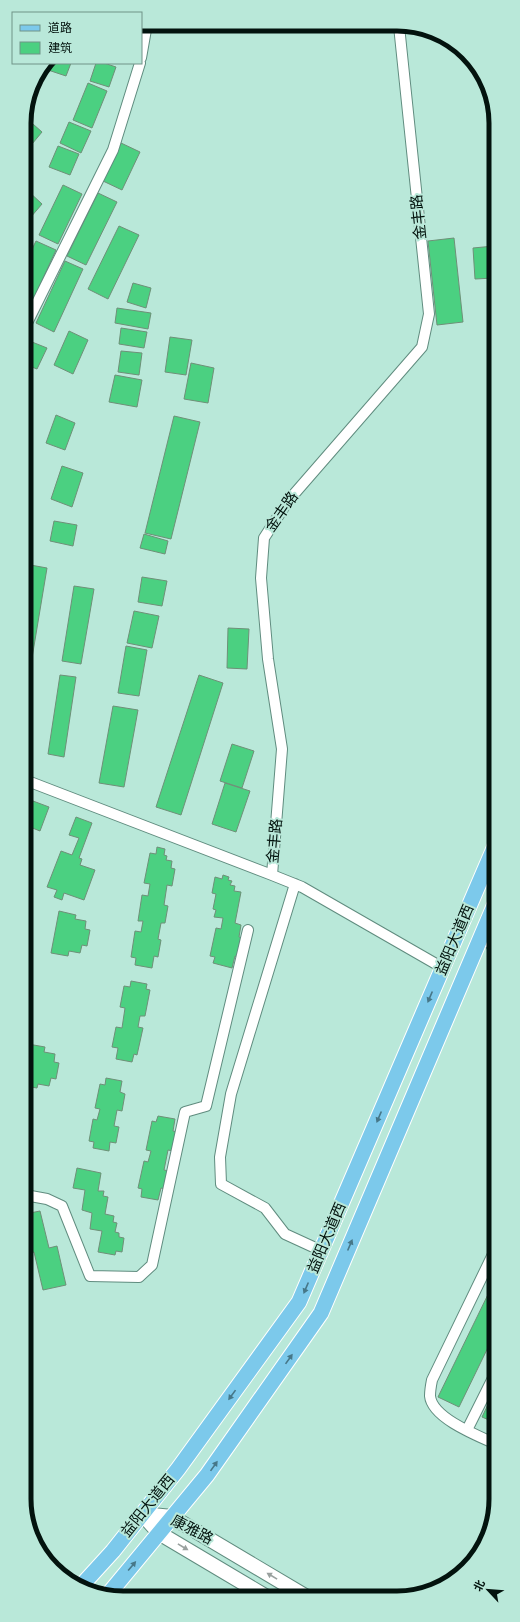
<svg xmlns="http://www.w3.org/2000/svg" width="520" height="1622" font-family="'Sofia Sans Condensed','Noto Sans SC',sans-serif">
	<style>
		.building { fill: #4bd081; stroke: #6e9078 }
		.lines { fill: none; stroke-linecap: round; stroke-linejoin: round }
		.minor-casing { stroke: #608c7f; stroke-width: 12 }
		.secondary-casing { stroke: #608c7f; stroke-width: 16 }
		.primary-casing { stroke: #fff; stroke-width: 17 }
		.minor { stroke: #fff; stroke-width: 10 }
		.secondary { stroke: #fff; stroke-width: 14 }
		.primary { stroke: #7cc9eb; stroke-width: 15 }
		.oneway { fill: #467788 }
		.oneway2 { fill: #9aa19f }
		.labels { text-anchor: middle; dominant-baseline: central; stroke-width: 4; stroke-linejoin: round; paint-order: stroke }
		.street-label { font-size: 15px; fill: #03130e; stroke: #b9e8d9 }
		.rim { fill: none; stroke: #03130e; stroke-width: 5 }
	</style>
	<rect width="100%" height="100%" fill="#b9e8d9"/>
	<path class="building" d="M 50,63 L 71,63 L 66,76 L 48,70 Z
		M 96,63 L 104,63 L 116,67 L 109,87 L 90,81 Z
		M 34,81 L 39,82 L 29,117 L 24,116 L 32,85 Z
		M 88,83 L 107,91 L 92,128 L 73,120 Z
		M 25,117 L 42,132 L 32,144 L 24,137 Z
		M 69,122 L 91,131 L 81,153 L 60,143 Z
		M 24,140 L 32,147 L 24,155 Z
		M 121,143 L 140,152 L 122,190 L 103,181 Z
		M 58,146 L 79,154 L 70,175 L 49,167 Z
		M 63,185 L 82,194 L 58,244 L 39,235 Z
		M 27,190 L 42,204 L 24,225 L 24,193 Z
		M 98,193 L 117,202 L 86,265 L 67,256 Z
		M 119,226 L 139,235 L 108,299 L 88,289 Z
		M 454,238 L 463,322 L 437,325 L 428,241 Z
		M 36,241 L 56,250 L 27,313 L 24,311 L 24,266 Z
		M 494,246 L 494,278 L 475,279 L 473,248 Z
		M 65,261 L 83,269 L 54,332 L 36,323 Z
		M 133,283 L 151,288 L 146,308 L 127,302 Z
		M 117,308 L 151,313 L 148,329 L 115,323 Z
		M 121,328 L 147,332 L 144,348 L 119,344 Z
		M 69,331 L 88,340 L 73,374 L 54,365 Z
		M 170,337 L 192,340 L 186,375 L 165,372 Z
		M 27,340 L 47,348 L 37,369 L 24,364 L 24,345 Z
		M 121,351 L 142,353 L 139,375 L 118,372 Z
		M 191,363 L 214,368 L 208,403 L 184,399 Z
		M 115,375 L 142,380 L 137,407 L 109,402 Z
		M 25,376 L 31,379 L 25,396 Z
		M 56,415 L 75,423 L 65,450 L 46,443 Z
		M 174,416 L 200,422 L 171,539 L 145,533 Z
		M 62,466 L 83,473 L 72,507 L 51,499 Z
		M 54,521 L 77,525 L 73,546 L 50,541 Z
		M 144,534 L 168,541 L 165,554 L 140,548 Z
		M 25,564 L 47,568 L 32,658 L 25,657 Z
		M 142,577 L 167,581 L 162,606 L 138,602 Z
		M 74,586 L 94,589 L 81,664 L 62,661 Z
		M 134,611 L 159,616 L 152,648 L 127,643 Z
		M 228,628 L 249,629 L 247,669 L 227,668 Z
		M 126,646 L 147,650 L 139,696 L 118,693 Z
		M 25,667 L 31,668 L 25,704 Z
		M 60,675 L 76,677 L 64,757 L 48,754 Z
		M 199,675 L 223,683 L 181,815 L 156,807 Z
		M 113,706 L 138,710 L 124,787 L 99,783 Z
		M 232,744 L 254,751 L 242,788 L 220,781 Z
		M 225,783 L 250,791 L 236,832 L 212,824 Z
		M 25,798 L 49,807 L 40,831 L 25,825 Z
		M 76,817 L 92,823 L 79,858 L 82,859 L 80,865 L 95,870 L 84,900 L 64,893 L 62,900 L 54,897 L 57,890 L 47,887 L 61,851 L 72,855 L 79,838 L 69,835 Z
		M 157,847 L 165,849 L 164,855 L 167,856 L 166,860 L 172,861 L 171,868 L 175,869 L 172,886 L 167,885 L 164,905 L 168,906 L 165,923 L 161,923 L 158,939 L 161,940 L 158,957 L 154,956 L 152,968 L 135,965 L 136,958 L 131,957 L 135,931 L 141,932 L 143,921 L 138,921 L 142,895 L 148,896 L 150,884 L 144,883 L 150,853 L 156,854 Z
		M 223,875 L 229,877 L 228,880 L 232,881 L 230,885 L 235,886 L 234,891 L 241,892 L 235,923 L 241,925 L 239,937 L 242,938 L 237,957 L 235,956 L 232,968 L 213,963 L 215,957 L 210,956 L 216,928 L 221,929 L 223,918 L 214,917 L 216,910 L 213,909 L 216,894 L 212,893 L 215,877 L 222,879 Z
		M 59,911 L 76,915 L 75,919 L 86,921 L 85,929 L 90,930 L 87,946 L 82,945 L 80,953 L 69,951 L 68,956 L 51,953 Z
		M 131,981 L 147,984 L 146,989 L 150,990 L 145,1016 L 140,1016 L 138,1027 L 143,1028 L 137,1055 L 134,1054 L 132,1062 L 116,1059 L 118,1048 L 112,1047 L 116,1027 L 122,1028 L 125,1008 L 120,1007 L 124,986 L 130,987 Z
		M 28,1044 L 45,1047 L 44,1052 L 55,1054 L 54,1062 L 59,1063 L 56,1079 L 51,1078 L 49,1086 L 38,1084 L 37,1088 L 25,1086 L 25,1059 Z
		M 106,1078 L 122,1081 L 120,1092 L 125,1094 L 122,1111 L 117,1110 L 114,1126 L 119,1127 L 116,1143 L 110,1142 L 109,1151 L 93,1148 L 94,1142 L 89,1141 L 93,1119 L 97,1120 L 100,1109 L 95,1108 L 100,1084 L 105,1085 Z
		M 158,1116 L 175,1119 L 173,1131 L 177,1132 L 173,1151 L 168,1150 L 164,1170 L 169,1171 L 165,1189 L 161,1188 L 158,1200 L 141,1197 L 142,1189 L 138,1188 L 144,1161 L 148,1162 L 151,1151 L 146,1150 L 152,1121 L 156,1122 Z
		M 77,1168 L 101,1173 L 98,1191 L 104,1191 L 103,1196 L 108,1197 L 105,1214 L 114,1216 L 113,1222 L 117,1223 L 115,1232 L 119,1233 L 119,1237 L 124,1238 L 122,1252 L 116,1251 L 115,1255 L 98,1252 L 102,1231 L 90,1229 L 92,1213 L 82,1210 L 85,1190 L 73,1188 Z
		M 40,1211 L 49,1248 L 57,1246 L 66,1285 L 43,1290 L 34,1252 L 26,1254 L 26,1251 L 25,1214 Z
		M 496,1278 L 496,1331 L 459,1407 L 438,1397 Z
		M 496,1388 L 496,1423 L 482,1417 Z"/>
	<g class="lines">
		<defs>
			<path id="minor" d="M 399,26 L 429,314 L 422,347 L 288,501 L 264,538 L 261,578 L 268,659 L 282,749 L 272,875 L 302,887 L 443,968
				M 141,58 L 147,24
				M 24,329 L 113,150 L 140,63
				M 25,780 L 272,875
				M 295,884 L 231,1094 L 220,1157 L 221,1184 L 265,1208 L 285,1234 L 322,1251
				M 483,932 L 495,951
				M 25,1195 L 47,1199 L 62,1206 L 90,1276 L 139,1277 L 152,1265 L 185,1112 L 206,1106 L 248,930
				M 495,1250 L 432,1380 C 431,1385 430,1391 430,1396 C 432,1418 478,1436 496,1444
				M 467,1430 L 496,1372"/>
			<path id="secondary" d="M 142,1514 L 172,1517 L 305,1596
				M 142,1514 L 159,1533 L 265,1596"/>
			<path id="primary" d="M 82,1585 L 113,1551 L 178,1469 L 299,1302 L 495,846
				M 107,1596 L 207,1475 L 321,1313 L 495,904"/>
		</defs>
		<use href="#minor" class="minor-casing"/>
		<use href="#secondary" class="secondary-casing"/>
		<use href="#primary" class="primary-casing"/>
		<use href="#minor" class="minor"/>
		<use href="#secondary" class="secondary"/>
		<use href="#primary" class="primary"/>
	</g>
	<defs><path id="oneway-solid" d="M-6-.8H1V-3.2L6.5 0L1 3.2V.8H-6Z"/></defs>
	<g class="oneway">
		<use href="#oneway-solid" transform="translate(430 997) rotate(113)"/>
		<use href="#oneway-solid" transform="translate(379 1117) rotate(113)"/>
		<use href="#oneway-solid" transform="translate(350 1245) rotate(-67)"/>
		<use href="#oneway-solid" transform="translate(306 1288) rotate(113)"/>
		<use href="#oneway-solid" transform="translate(289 1359) rotate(-55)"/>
		<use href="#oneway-solid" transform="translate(232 1395) rotate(126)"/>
		<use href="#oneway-solid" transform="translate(214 1466) rotate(-55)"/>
		<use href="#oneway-solid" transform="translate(132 1566) rotate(-50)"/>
	</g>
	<g class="oneway2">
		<use href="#oneway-solid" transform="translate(183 1547) rotate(31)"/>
		<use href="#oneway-solid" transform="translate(272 1576) rotate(-149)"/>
	</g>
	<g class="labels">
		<g class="street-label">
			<text transform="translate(419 217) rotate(-96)">金丰路</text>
			<text transform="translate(282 512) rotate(-55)">金丰路</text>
			<text transform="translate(275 841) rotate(-85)">金丰路</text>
			<text transform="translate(455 940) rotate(-67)">益阳大道西</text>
			<text transform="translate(327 1238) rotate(-67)">益阳大道西</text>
			<text transform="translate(148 1506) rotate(-51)">益阳大道西</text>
			<text transform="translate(192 1530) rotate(28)">康雅路</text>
		</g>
	</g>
	<path d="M0 0H520V1622H0ZM123 31H397A92 92 0 0 1 489 123V1499A92 92 0 0 1 397 1591H123A92 92 0 0 1 31 1499V123A92 92 0 0 1 123 31Z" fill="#b9e8d9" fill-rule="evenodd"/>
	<path class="rim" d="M123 31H397A92 92 0 0 1 489 123V1499A92 92 0 0 1 397 1591H123A92 92 0 0 1 31 1499V123A92 92 0 0 1 123 31Z"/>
	<rect x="12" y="12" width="130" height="52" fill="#b9e8d9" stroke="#709388"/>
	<rect x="20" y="25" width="20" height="6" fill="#7cc9eb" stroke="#709388"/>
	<text x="48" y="32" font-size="12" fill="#03130e">道路</text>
	<rect x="20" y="42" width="20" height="12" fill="#4bd081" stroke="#709388"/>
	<text x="48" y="52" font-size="12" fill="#03130e">建筑</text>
	<g transform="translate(488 1590) rotate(296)" stroke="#b9e8d9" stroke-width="3" paint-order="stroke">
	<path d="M0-3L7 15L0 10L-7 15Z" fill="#03130e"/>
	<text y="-6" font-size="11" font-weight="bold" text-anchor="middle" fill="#03130e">北</text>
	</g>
</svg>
